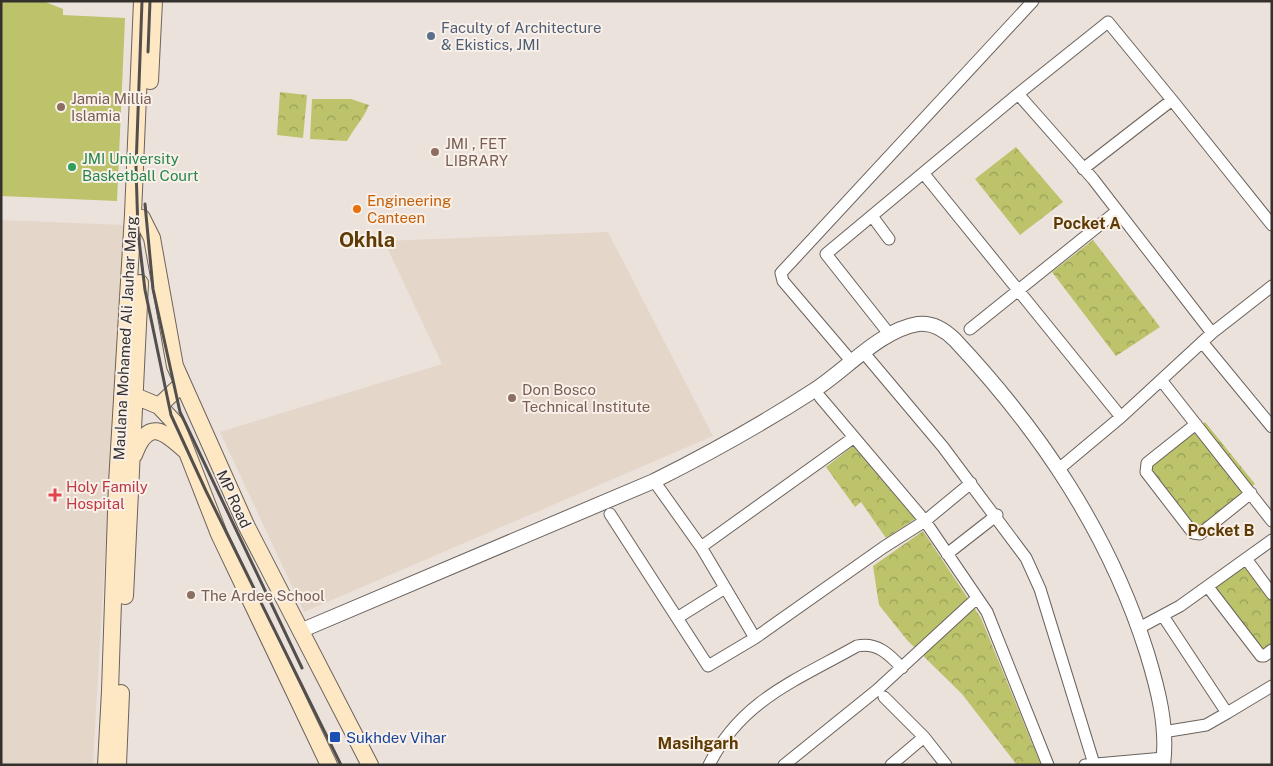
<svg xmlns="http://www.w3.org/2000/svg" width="1273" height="766" font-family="'Public Sans',sans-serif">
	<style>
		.built { fill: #e5d6ca }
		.forest { fill: url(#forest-crowns) }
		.pitch { fill: #bcc36a }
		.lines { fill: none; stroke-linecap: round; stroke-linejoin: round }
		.minor-casing { stroke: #6a625d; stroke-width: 13 }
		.tertiary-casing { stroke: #6a625d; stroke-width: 16 }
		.secondary-casing { stroke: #6a625d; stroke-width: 18 }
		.minor { stroke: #fff; stroke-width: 11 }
		.tertiary { stroke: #fff; stroke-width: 14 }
		.secondary { stroke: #fee7c3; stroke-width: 16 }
		.rail { stroke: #534f4c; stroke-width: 3 }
		.service-dot { fill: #5c6f8a; stroke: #f9f0e9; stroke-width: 2 }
		.education-dot { fill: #8d6e63; stroke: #f9f0e9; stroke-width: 2 }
		.leisure-dot { fill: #2e9e5b; stroke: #f9f0e9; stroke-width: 2 }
		.food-dot { fill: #e8710a; stroke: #f9f0e9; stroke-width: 2 }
		.health-dot { fill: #e0444e; stroke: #f9f0e9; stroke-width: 2 }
		.transit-dot { fill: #1a4fb4; stroke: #f9f0e9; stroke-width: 2 }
		.labels { text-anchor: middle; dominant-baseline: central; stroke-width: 4; stroke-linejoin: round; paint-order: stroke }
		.service-label { font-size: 15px; fill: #4e5e75; stroke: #f9f0e9; text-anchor: start }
		.education-label { font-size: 15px; fill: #785e54; stroke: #f9f0e9; text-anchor: start }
		.leisure-label { font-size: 15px; fill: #27864d; stroke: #f9f0e9; text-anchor: start }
		.food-label { font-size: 15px; fill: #c56008; stroke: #f9f0e9; text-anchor: start }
		.street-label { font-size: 15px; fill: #33302d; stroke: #f9f0e9 }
		.health-label { font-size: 15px; fill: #be3a42; stroke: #f9f0e9; text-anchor: start }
		.transit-label { font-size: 15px; fill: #164399; stroke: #f9f0e9; text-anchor: start }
		.neighbourhood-label { font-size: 16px; font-weight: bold; fill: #5e3b04; stroke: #f9f0e9 }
		.district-label { font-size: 20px; font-weight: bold; fill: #5e3b04; stroke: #f9f0e9 }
	</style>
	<defs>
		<pattern id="forest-crowns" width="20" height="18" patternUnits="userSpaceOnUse" patternTransform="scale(1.25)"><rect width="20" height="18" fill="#bcc36a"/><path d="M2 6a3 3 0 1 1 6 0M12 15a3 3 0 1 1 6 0" fill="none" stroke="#999f58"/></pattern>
	</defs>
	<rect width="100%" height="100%" fill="#ebe2dc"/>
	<path class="built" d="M 1,220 L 124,225 L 93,765 L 1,765 Z
		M 608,232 L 713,436 L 304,612 L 220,432 L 442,364 L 384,241 Z"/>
	<path class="forest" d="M 280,92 L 307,95 L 303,138 L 277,135 Z
		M 312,99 L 351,99 L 369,105 C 364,118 354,128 347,141 L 310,139 Z
		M 1016,147 L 1063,202 L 1020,235 L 975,179 Z
		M 1093,240 L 1160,327 L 1116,356 L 1052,272 Z
		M 1205,422 L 1255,484 L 1197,530 L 1147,467 Z
		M 853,446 L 915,519 L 886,538 L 861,502 L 855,507 L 826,467 Z
		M 923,531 L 981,618 L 1041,765 L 1017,765 L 962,694 L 907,640 L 879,605 L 873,566 Z
		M 1244,560 L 1272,597 L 1272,647 L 1263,655 L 1208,583 Z"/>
	<path class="pitch" d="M 1,1 L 43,1 L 63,9 L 63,15 L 125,18 L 117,201 L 1,196 Z"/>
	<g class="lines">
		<defs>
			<path id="minor" d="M 1172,100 L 1108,22 L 1018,94 L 1093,179 L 1212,333
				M 1083,169 L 1172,100 L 1272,225
				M 924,174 L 1121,417
				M 872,216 L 889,239
				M 970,329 L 1117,211
				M 890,335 L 826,254 L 1018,94
				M 1202,342 L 1272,427
				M 864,353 L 943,447 L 1026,558 L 1040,589 L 1094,764
				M 852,362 L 783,281 L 781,273 L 1033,1
				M 1161,380 L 1272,521
				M 820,397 L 925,521 L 987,612 L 1048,765
				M 1196,424 L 1147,463 L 1146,472 L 1193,533 L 1200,534 L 1251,493
				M 1060,468 L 1121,417 L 1212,333 L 1272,286
				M 654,481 L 701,547 L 755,638
				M 610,514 L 708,666 L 755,638 L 884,547 L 925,521 L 971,483
				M 701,547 L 853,438
				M 947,554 L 997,515
				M 1247,560 L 1272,594
				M 1208,587 L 1261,656 L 1264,656 L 1272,650
				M 1163,616 L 1227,713 L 1272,686
				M 677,618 L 725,588
				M 1139,628 L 1180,606 L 1272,540
				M 884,697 L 924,737 L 946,765
				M 1163,732 L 1206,725 L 1227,713
				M 709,765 C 741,700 797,680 857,646 C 877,642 889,654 902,668
				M 784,765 L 877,690 L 977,598
				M 891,765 L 924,737
				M 1085,765 L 1164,758"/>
			<path id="tertiary" d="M 300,631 L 654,481 C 708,454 762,424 813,391 C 845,371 880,330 918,324 C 933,322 945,330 955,340 C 1041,432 1109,533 1147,653 C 1158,689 1168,727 1163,765"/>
			<path id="secondary" d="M 150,81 L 154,1
				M 133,218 L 142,218 L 152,238 L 175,366 L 246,525 L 370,765
				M 127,396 L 135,396 L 159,406 L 176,424 L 219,534 L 329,765
				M 159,406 L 182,384
				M 134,455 C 148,418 163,430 186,451
				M 125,596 L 140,283
				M 106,765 L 110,691 L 117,483 L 133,214 L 142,1
				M 118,765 L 121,693"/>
		</defs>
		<use href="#minor" class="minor-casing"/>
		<use href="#tertiary" class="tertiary-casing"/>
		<use href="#secondary" class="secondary-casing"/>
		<use href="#minor" class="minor"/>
		<use href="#tertiary" class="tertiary"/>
		<use href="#secondary" class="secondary"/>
		<path class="rail" d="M 142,1 L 136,168 L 138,232 L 145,290 L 171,415 L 206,491 L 341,765
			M 148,52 L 150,1
			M 145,204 L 153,289 L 180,412 L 302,668"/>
	</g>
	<circle class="service-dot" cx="431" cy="36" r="5"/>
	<g class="education-dot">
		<circle cx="61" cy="107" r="5"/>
		<circle cx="435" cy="152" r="5"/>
		<circle cx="512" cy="398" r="5"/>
		<circle cx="191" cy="595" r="5"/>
	</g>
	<circle class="leisure-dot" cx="72" cy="167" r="5"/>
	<circle class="food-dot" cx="357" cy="209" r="5"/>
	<path class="health-dot" d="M52.5 487.5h5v5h5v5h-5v5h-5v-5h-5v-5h5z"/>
	<rect class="transit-dot" x="329" y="731" width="12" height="12" rx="2.5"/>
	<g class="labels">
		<g class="service-label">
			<text x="441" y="27">Faculty of Architecture<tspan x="441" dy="17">&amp; Ekistics, JMI</tspan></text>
		</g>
		<g class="education-label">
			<text x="71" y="98">Jamia Millia<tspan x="71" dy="17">Islamia</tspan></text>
			<text x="445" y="143">JMI , FET<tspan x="445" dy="17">LIBRARY</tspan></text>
			<text x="522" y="389">Don Bosco<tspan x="522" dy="17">Technical Institute</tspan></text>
			<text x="201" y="595">The Ardee School</text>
		</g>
		<g class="leisure-label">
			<text x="82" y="158">JMI University<tspan x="82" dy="17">Basketball Court</tspan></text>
		</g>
		<g class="food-label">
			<text x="367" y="200">Engineering<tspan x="367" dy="17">Canteen</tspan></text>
		</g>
		<g class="street-label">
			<text transform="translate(125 338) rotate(-87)">Maulana Mohamed Ali Jauhar Marg</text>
			<text transform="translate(234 499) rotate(65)">MP Road</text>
		</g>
		<g class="health-label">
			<text x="66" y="486">Holy Family<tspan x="66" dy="17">Hospital</tspan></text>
		</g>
		<g class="transit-label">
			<text x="346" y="737">Sukhdev Vihar</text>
		</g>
		<g class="neighbourhood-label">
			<text x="1087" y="223">Pocket A</text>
			<text x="1221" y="530">Pocket B</text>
			<text x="698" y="743">Masihgarh</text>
		</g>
		<g class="district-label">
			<text x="367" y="240">Okhla</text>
		</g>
	</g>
	<rect width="1273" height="766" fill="none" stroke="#33302d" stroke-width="5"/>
</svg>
